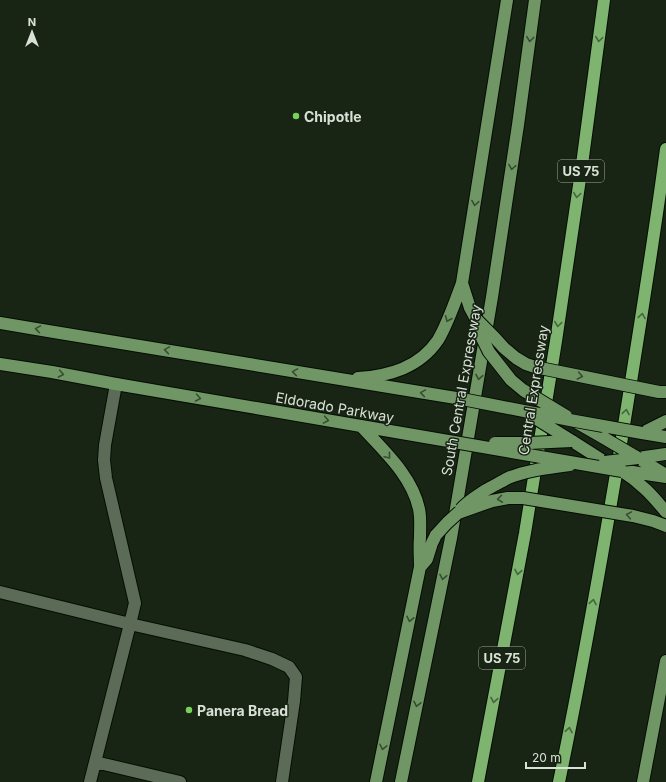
<svg xmlns="http://www.w3.org/2000/svg" width="666" height="782" font-family="Inter,sans-serif">
	<style>
		.lines { fill: none; stroke-linecap: round; stroke-linejoin: round }
		.minor-casing { stroke: #040e02; stroke-width: 14 }
		.major-casing { stroke: #040e02; stroke-width: 14 }
		.highway-casing { stroke: #040e02; stroke-width: 14 }
		.minor { stroke: #5c6b58; stroke-width: 12 }
		.major { stroke: #719666; stroke-width: 12 }
		.highway { stroke: #7fb370; stroke-width: 12 }
		.major-bridge-casing { stroke: #040e02; stroke-width: 14; stroke-linecap: butt }
		.major-bridge { stroke: #719666; stroke-width: 12 }
		.oneway { stroke: #374d31 }
		.oneway2 { stroke: #46653e }
		.poi-dot { fill: #76d25a; stroke: #182515; stroke-width: 1.5 }
		.labels { text-anchor: middle; dominant-baseline: central; stroke-width: 3; stroke-linejoin: round; paint-order: stroke }
		.shield { fill: #182515; stroke: #9fa99c; stroke-width: 1 }
		.shield-label { font-size: 13px; font-weight: bold; fill: #d9e1d6 }
		.poi-label { font-size: 14px; font-weight: bold; fill: #d9e1d6; stroke: #182515; text-anchor: start }
		.street-label { font-size: 14px; fill: #d9e1d6; stroke: #182515 }
	</style>
	<rect width="100%" height="100%" fill="#182515"/>
	<g class="lines">
		<defs>
			<path id="minor" d="M 0,592 L 130,624 L 245,650 L 272,659 L 289,667 L 296,677 L 294,701 L 282,782
				M 95,762 L 180,782
				M 90,782 L 130,624 L 135,603 L 106,478 L 104,460 L 105,445 L 116,384"/>
			<path id="major" d="M 462,283 L 470,308 L 476,319
				M 0,323 L 54,332 L 462,399
				M 0,364 L 52,372 L 116,384 L 454,442
				M 358,378 C 389,376 419,368 438,340 C 448,323 455,302 462,283 L 507,0
				M 576,422 L 604,438
				M 362,427 C 384,451 412,476 419,509 C 421,518 420,527 420,537 C 419,547 420,557 420,567 L 376,782
				M 642,433 L 666,421
				M 642,433 L 666,437
				M 572,441 L 605,462
				M 638,458 L 666,475
				M 638,458 L 666,454
				M 622,471 C 641,483 652,495 666,512
				M 626,471 L 666,477
				M 421,566 L 427,559 L 432,543 L 436,535
				M 401,782 L 451,538 L 492,297 L 518,125 L 535,0
				M 643,782 L 666,661"/>
			<path id="highway" d="M 478,782 L 525,533 L 556,341 L 581,172 L 604,0
				M 559,782 C 581,676 600,569 618,462 C 635,358 652,254 666,149"/>
		</defs>
		<use href="#minor" class="minor-casing"/>
		<use href="#major" class="major-casing"/>
		<use href="#highway" class="highway-casing"/>
		<use href="#minor" class="minor"/>
		<use href="#major" class="major"/>
		<use href="#highway" class="highway"/>
		<defs>
			<path id="major-bridge" d="M 476,319 L 495,338 L 504,348 L 516,358 L 526,364 L 535,367 L 659,392 L 666,392
				M 476,320 L 482,338 L 489,352 L 511,380 L 523,390 L 566,416
				M 462,399 L 575,421 L 642,433
				M 530,415 L 572,441
				M 604,438 L 638,458
				M 454,442 L 622,471
				M 495,443 L 529,443 L 572,441
				M 605,462 L 638,458
				M 461,509 C 468,501 477,496 486,490 C 493,486 501,482 508,478 C 527,470 549,468 570,465
				M 436,535 L 447,523 L 458,513 L 492,501 L 508,498 L 523,498 L 633,516 L 653,521 L 666,526"/>
		</defs>
		<use href="#major-bridge" class="major-bridge-casing"/>
		<use href="#major-bridge" class="major-bridge"/>
	</g>
	<defs><path id="oneway-chevron" d="M-2-3.5L2.5 0L-2 3.5" fill="none" stroke-width="1.6" stroke-linecap="round" stroke-linejoin="round"/></defs>
	<g class="oneway">
		<use href="#oneway-chevron" transform="translate(530 39) rotate(97)"/>
		<use href="#oneway-chevron" transform="translate(512 167) rotate(99)"/>
		<use href="#oneway-chevron" transform="translate(475 203) rotate(99)"/>
		<use href="#oneway-chevron" transform="translate(448 319) rotate(113)"/>
		<use href="#oneway-chevron" transform="translate(38 329) rotate(-171)"/>
		<use href="#oneway-chevron" transform="translate(167 350) rotate(-171)"/>
		<use href="#oneway-chevron" transform="translate(295 372) rotate(-171)"/>
		<use href="#oneway-chevron" transform="translate(61 374) rotate(11)"/>
		<use href="#oneway-chevron" transform="translate(580 376) rotate(11)"/>
		<use href="#oneway-chevron" transform="translate(479 377) rotate(100)"/>
		<use href="#oneway-chevron" transform="translate(423 393) rotate(-171)"/>
		<use href="#oneway-chevron" transform="translate(198 398) rotate(10)"/>
		<use href="#oneway-chevron" transform="translate(326 420) rotate(10)"/>
		<use href="#oneway-chevron" transform="translate(388 456) rotate(50)"/>
		<use href="#oneway-chevron" transform="translate(500 499) rotate(172)"/>
		<use href="#oneway-chevron" transform="translate(629 515) rotate(-170)"/>
		<use href="#oneway-chevron" transform="translate(443 577) rotate(101)"/>
		<use href="#oneway-chevron" transform="translate(410 619) rotate(102)"/>
		<use href="#oneway-chevron" transform="translate(417 704) rotate(102)"/>
		<use href="#oneway-chevron" transform="translate(383 747) rotate(102)"/>
	</g>
	<g class="oneway2">
		<use href="#oneway-chevron" transform="translate(599 39) rotate(98)"/>
		<use href="#oneway-chevron" transform="translate(577 195) rotate(98)"/>
		<use href="#oneway-chevron" transform="translate(642 316) rotate(-81)"/>
		<use href="#oneway-chevron" transform="translate(558 324) rotate(98)"/>
		<use href="#oneway-chevron" transform="translate(626 412) rotate(-80)"/>
		<use href="#oneway-chevron" transform="translate(518 572) rotate(100)"/>
		<use href="#oneway-chevron" transform="translate(593 602) rotate(-80)"/>
		<use href="#oneway-chevron" transform="translate(494 700) rotate(101)"/>
		<use href="#oneway-chevron" transform="translate(569 730) rotate(-79)"/>
	</g>
	<g class="poi-dot">
		<circle cx="296" cy="116" r="4"/>
		<circle cx="189" cy="710" r="4"/>
	</g>
	<g class="labels">
		<g class="shield">
			<rect x="558" y="160" width="46" height="22" rx="3"/>
			<rect x="479" y="647" width="46" height="22" rx="3"/>
		</g>
		<g class="shield-label">
			<text x="581" y="171">US 75</text>
			<text x="502" y="658">US 75</text>
		</g>
		<g class="poi-label">
			<text x="304" y="116">Chipotle</text>
			<text x="197" y="710">Panera Bread</text>
		</g>
		<g class="street-label">
			<text transform="translate(461 390) rotate(-80)">South Central Expressway</text>
			<text transform="translate(533 390) rotate(-81)">Central Expressway</text>
			<text transform="translate(335 407) rotate(10)">Eldorado Parkway</text>
		</g>
	</g>
	<g transform="translate(32 32)" stroke="#182515" stroke-width="3" paint-order="stroke">
	<path d="M0-3L7 15L0 10L-7 15Z" fill="#d9e1d6"/>
	<text y="-6" font-size="11" font-weight="bold" text-anchor="middle" fill="#d9e1d6">N</text>
	</g>
	<path d="M526 762v6h59v-6" fill="none" stroke="#d9e1d6" stroke-width="2"/>
	<text x="532" y="762" font-size="12" fill="#d9e1d6" stroke="#182515" stroke-width="3" paint-order="stroke">20 m</text>
</svg>
